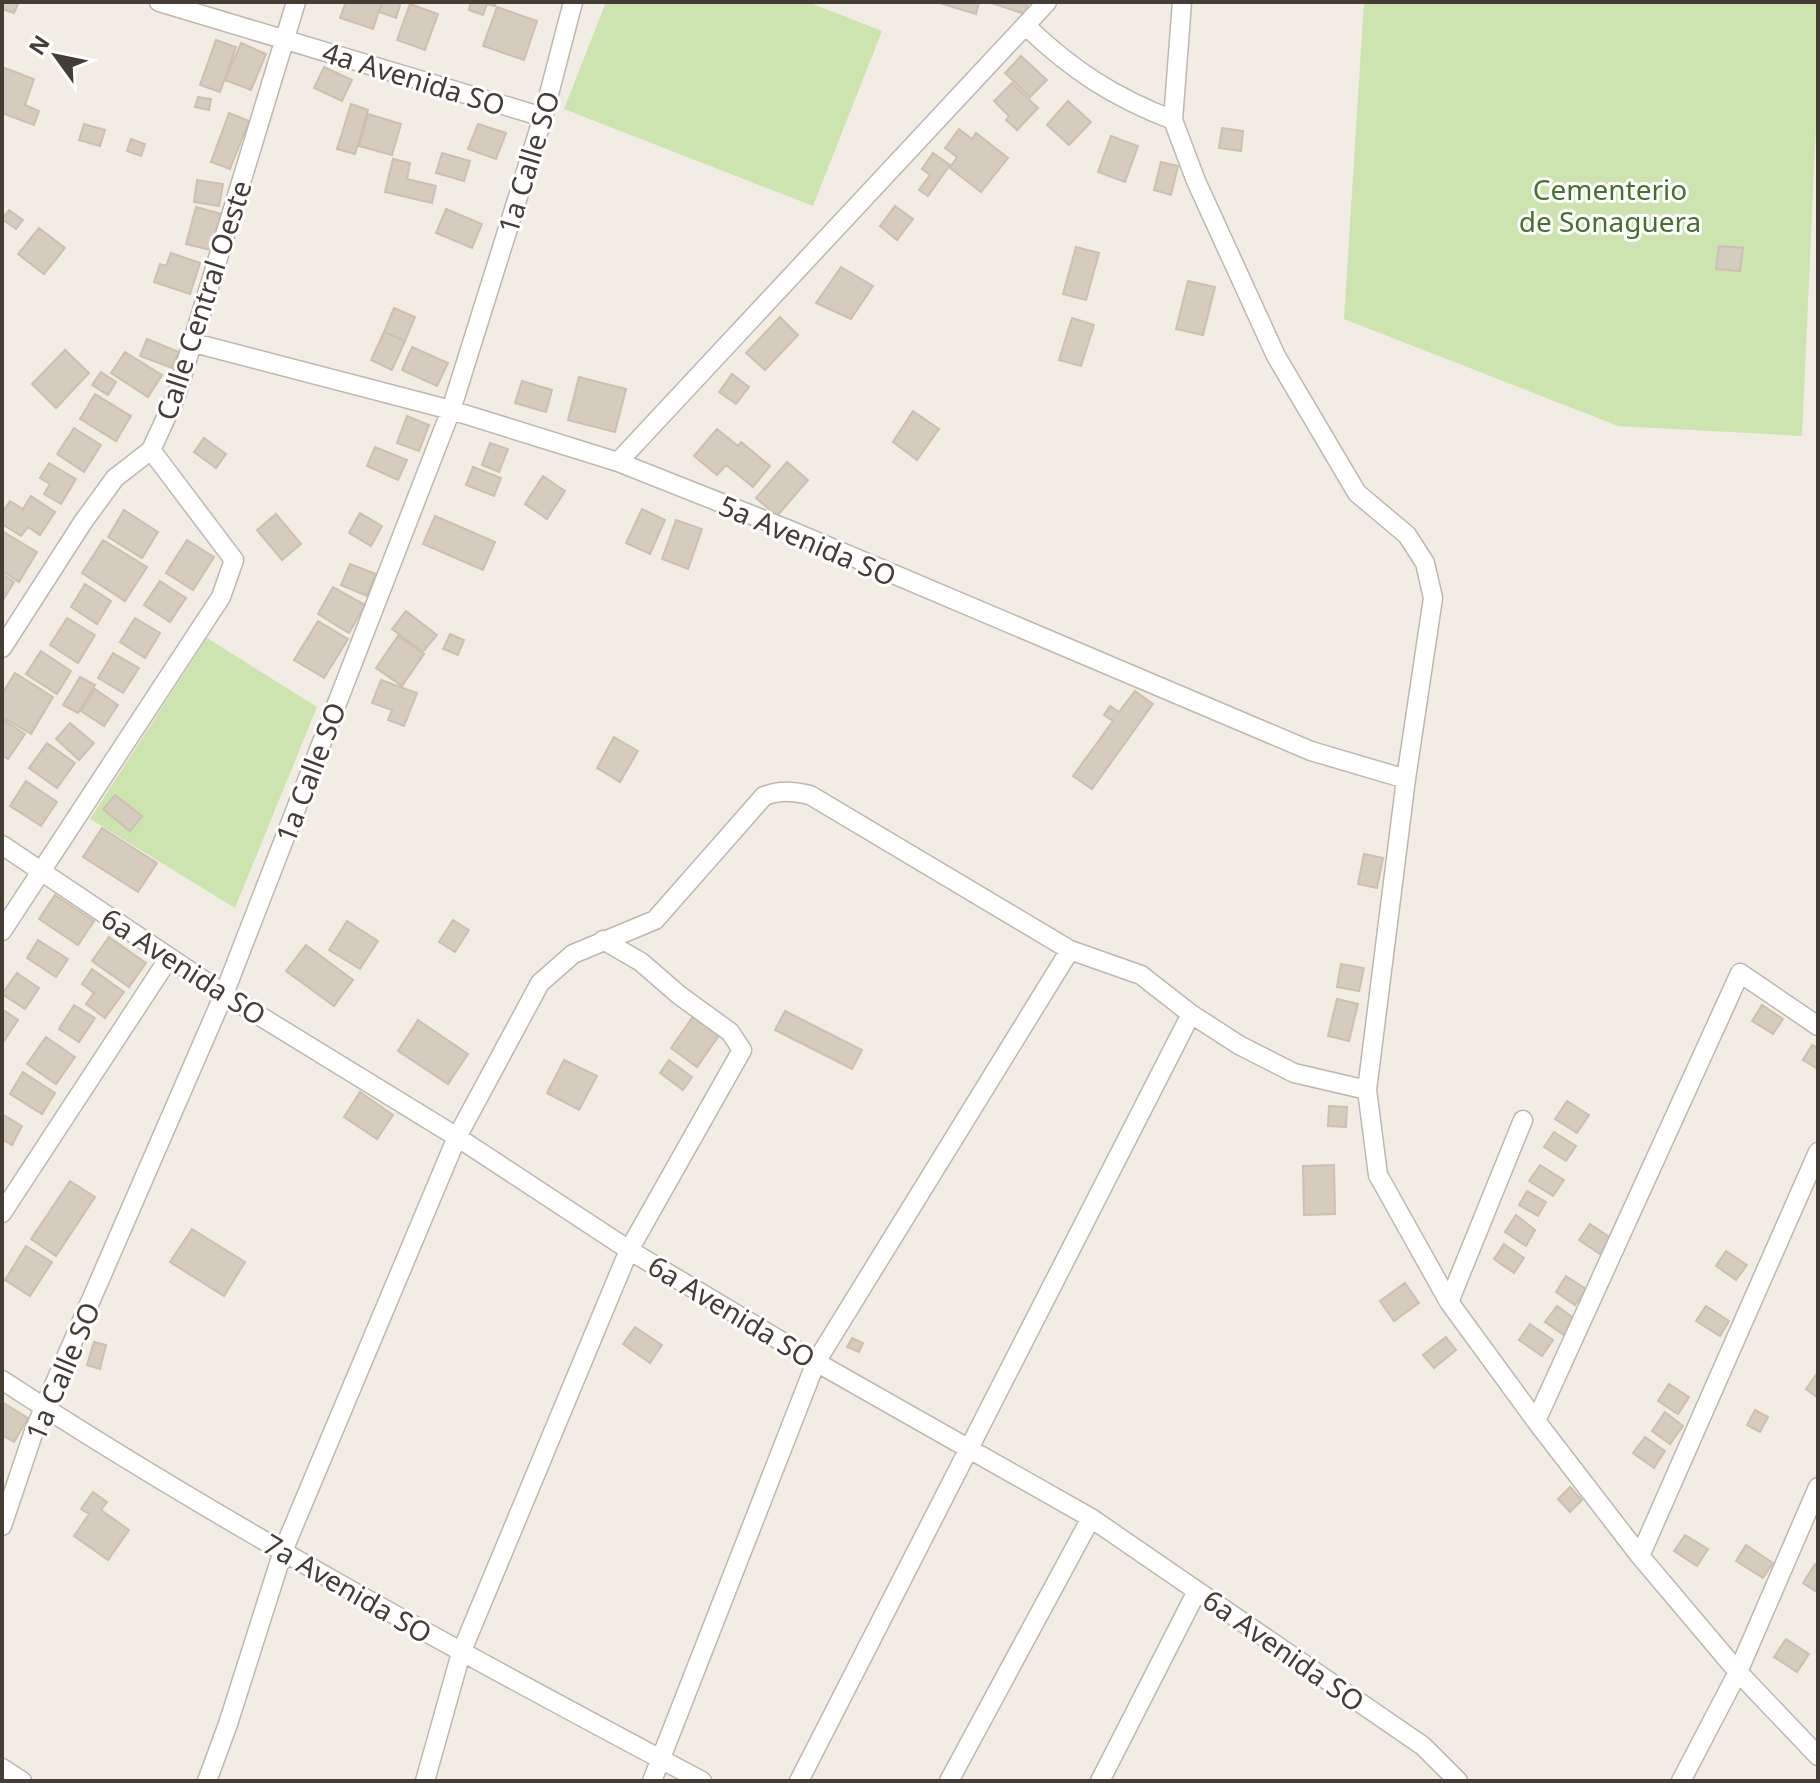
<svg xmlns="http://www.w3.org/2000/svg" width="1820" height="1783" font-family="'Noto Sans',sans-serif">
	<style>
		.green { fill: #cde3b0 }
		.building { fill: #d5cbbe; stroke: #ccc0af; stroke-width: 2 }
		.lines { fill: none; stroke-linecap: round; stroke-linejoin: round }
		.minor-casing { stroke: #bfb7ab; stroke-width: 21 }
		.minor { stroke: #fff; stroke-width: 18 }
		.labels { text-anchor: middle; dominant-baseline: central; stroke-width: 6; stroke-linejoin: round; paint-order: stroke }
		.street-label { font-size: 28px; fill: #433d35; stroke: #fff }
		.park-label { font-size: 28px; fill: #48702d; stroke: #fff }
	</style>
	<rect width="100%" height="100%" fill="#f1ede5"/>
	<path class="green" d="M 606,2 L 808,2 L 882,31 L 813,206 L 564,109 Z
		M 1364,2 L 1818,2 L 1818,80 L 1802,436 L 1618,426 L 1344,319 Z
		M 207,638 L 317,707 L 235,908 L 90,819 Z"/>
	<path class="building" d="M 2,2 L 19,2 L 14,13 L 2,9 Z
		M 346,2 L 382,2 L 373,29 L 340,18 Z
		M 383,2 L 401,2 L 396,18 L 379,12 Z
		M 471,2 L 496,2 L 495,6 L 487,4 L 483,15 L 469,10 Z
		M 936,2 L 979,2 L 976,14 Z
		M 988,2 L 1028,2 L 1025,14 Z
		M 410,4 L 438,14 L 425,50 L 397,40 Z
		M 497,7 L 537,21 L 524,60 L 483,46 Z
		M 216,40 L 236,47 L 220,92 L 200,85 Z
		M 241,43 L 266,54 L 251,90 L 225,80 Z
		M 1021,56 L 1047,80 L 1030,97 L 1005,73 Z
		M 2,67 L 34,79 L 25,105 L 39,111 L 34,125 L 2,113 Z
		M 324,67 L 352,80 L 342,101 L 314,88 Z
		M 1012,83 L 1038,108 L 1017,130 L 1006,120 L 1009,116 L 994,101 Z
		M 198,97 L 211,99 L 209,110 L 195,107 Z
		M 1068,101 L 1091,122 L 1069,145 L 1047,125 Z
		M 351,104 L 368,110 L 355,154 L 337,149 Z
		M 229,113 L 249,121 L 230,169 L 211,162 Z
		M 368,114 L 401,124 L 392,155 L 359,146 Z
		M 84,124 L 105,130 L 100,146 L 79,140 Z
		M 478,124 L 506,133 L 496,159 L 468,149 Z
		M 1222,128 L 1243,131 L 1241,151 L 1219,148 Z
		M 959,129 L 972,139 L 976,133 L 1008,158 L 981,192 L 950,168 L 957,157 L 945,148 Z
		M 1111,136 L 1138,146 L 1125,182 L 1098,172 Z
		M 131,139 L 145,144 L 141,156 L 127,151 Z
		M 442,153 L 470,161 L 464,181 L 436,173 Z
		M 933,153 L 950,165 L 928,196 L 919,190 L 930,175 L 922,169 Z
		M 393,159 L 410,163 L 407,179 L 436,186 L 432,203 L 385,192 Z
		M 1161,162 L 1178,166 L 1171,195 L 1154,190 Z
		M 197,180 L 223,184 L 219,206 L 194,202 Z
		M 895,206 L 913,219 L 897,240 L 880,226 Z
		M 196,207 L 221,214 L 211,250 L 186,244 Z
		M 446,209 L 482,224 L 472,248 L 436,233 Z
		M 9,210 L 23,220 L 16,229 L 2,219 Z
		M 39,228 L 65,248 L 44,274 L 18,254 Z
		M 1719,246 L 1743,248 L 1740,271 L 1716,269 Z
		M 1076,247 L 1099,253 L 1086,300 L 1063,294 Z
		M 171,253 L 200,263 L 190,294 L 154,282 L 160,264 L 166,266 Z
		M 841,267 L 873,286 L 851,319 L 816,303 Z
		M 1188,281 L 1215,287 L 1203,335 L 1176,329 Z
		M 394,308 L 415,317 L 405,341 L 384,332 Z
		M 780,317 L 798,335 L 765,370 L 746,353 Z
		M 1072,318 L 1094,325 L 1081,366 L 1059,360 Z
		M 384,332 L 405,341 L 392,370 L 371,360 Z
		M 147,339 L 179,352 L 172,368 L 140,356 Z
		M 412,347 L 448,363 L 437,386 L 402,370 Z
		M 65,350 L 89,373 L 56,408 L 32,384 Z
		M 125,352 L 162,375 L 148,397 L 111,373 Z
		M 101,372 L 116,382 L 108,395 L 92,385 Z
		M 732,374 L 749,387 L 736,404 L 719,392 Z
		M 579,377 L 626,389 L 615,432 L 568,420 Z
		M 522,381 L 552,390 L 546,412 L 515,403 Z
		M 95,394 L 131,416 L 116,441 L 80,419 Z
		M 913,411 L 939,429 L 917,460 L 893,442 Z
		M 407,416 L 429,425 L 419,451 L 397,443 Z
		M 74,428 L 101,445 L 84,472 L 57,454 Z
		M 717,429 L 738,446 L 741,442 L 770,466 L 753,487 L 726,465 L 717,475 L 694,456 Z
		M 204,438 L 226,454 L 216,468 L 194,452 Z
		M 490,443 L 508,449 L 499,472 L 482,465 Z
		M 375,447 L 407,460 L 398,480 L 367,466 Z
		M 787,462 L 808,480 L 777,516 L 756,498 Z
		M 49,463 L 76,479 L 61,504 L 44,494 L 50,484 L 40,478 Z
		M 473,467 L 501,478 L 494,496 L 466,485 Z
		M 543,476 L 565,491 L 547,519 L 525,504 Z
		M 31,496 L 55,512 L 40,535 L 28,527 L 21,536 L 2,524 L 2,513 L 10,501 L 23,509 Z
		M 642,509 L 665,520 L 650,554 L 626,543 Z
		M 124,510 L 158,532 L 142,558 L 108,537 Z
		M 360,513 L 382,526 L 371,546 L 349,533 Z
		M 276,514 L 301,544 L 282,560 L 257,530 Z
		M 435,516 L 495,542 L 483,570 L 423,544 Z
		M 676,520 L 702,529 L 688,569 L 662,559 Z
		M 2,531 L 37,552 L 19,582 L 2,571 Z
		M 103,540 L 147,567 L 125,601 L 82,573 Z
		M 187,540 L 214,557 L 193,590 L 166,573 Z
		M 350,564 L 376,574 L 367,596 L 341,585 Z
		M 2,574 L 14,582 L 2,602 Z
		M 160,581 L 186,598 L 170,622 L 144,605 Z
		M 85,584 L 111,601 L 97,624 L 71,607 Z
		M 333,587 L 365,605 L 349,633 L 318,614 Z
		M 406,611 L 437,635 L 423,652 L 392,629 Z
		M 67,618 L 95,635 L 78,663 L 50,645 Z
		M 135,618 L 160,633 L 145,658 L 120,642 Z
		M 318,621 L 348,639 L 324,678 L 294,660 Z
		M 450,634 L 464,640 L 458,655 L 443,649 Z
		M 398,636 L 424,654 L 402,686 L 376,668 Z
		M 41,651 L 71,671 L 57,694 L 26,674 Z
		M 113,653 L 139,668 L 123,693 L 98,678 Z
		M 15,673 L 53,697 L 31,734 L 2,717 L 2,694 Z
		M 80,677 L 95,685 L 78,713 L 63,705 Z
		M 381,680 L 417,693 L 404,726 L 388,720 L 392,710 L 372,703 Z
		M 95,689 L 118,705 L 104,726 L 81,711 Z
		M 1135,691 L 1153,704 L 1092,789 L 1073,776 L 1113,721 L 1104,715 L 1110,706 L 1119,712 Z
		M 2,719 L 25,734 L 8,759 L 2,755 Z
		M 70,723 L 94,743 L 79,760 L 56,739 Z
		M 614,737 L 638,751 L 620,782 L 597,768 Z
		M 47,743 L 75,763 L 57,788 L 29,768 Z
		M 26,781 L 57,802 L 41,826 L 10,806 Z
		M 115,795 L 142,816 L 130,831 L 103,809 Z
		M 102,828 L 157,863 L 138,892 L 83,857 Z
		M 1364,854 L 1383,858 L 1377,888 L 1358,884 Z
		M 55,895 L 94,921 L 78,945 L 39,919 Z
		M 453,920 L 469,930 L 455,952 L 439,942 Z
		M 347,921 L 378,941 L 360,969 L 329,950 Z
		M 109,937 L 146,963 L 129,987 L 92,961 Z
		M 38,940 L 68,959 L 56,977 L 27,958 Z
		M 306,945 L 353,980 L 334,1006 L 286,971 Z
		M 1341,964 L 1364,968 L 1359,991 L 1337,987 Z
		M 92,969 L 124,992 L 105,1018 L 86,1004 L 94,993 L 82,984 Z
		M 17,973 L 39,988 L 25,1009 L 2,994 Z
		M 1337,999 L 1358,1004 L 1349,1041 L 1328,1036 Z
		M 74,1005 L 95,1018 L 79,1042 L 59,1029 Z
		M 1762,1005 L 1783,1019 L 1773,1034 L 1752,1021 Z
		M 2,1009 L 18,1020 L 4,1041 L 2,1040 Z
		M 785,1011 L 862,1050 L 852,1069 L 775,1030 Z
		M 694,1015 L 720,1034 L 697,1067 L 671,1048 Z
		M 418,1020 L 468,1054 L 448,1084 L 398,1051 Z
		M 46,1037 L 75,1057 L 56,1084 L 27,1064 Z
		M 1812,1045 L 1818,1048 L 1818,1069 L 1803,1060 Z
		M 564,1060 L 597,1076 L 579,1110 L 547,1093 Z
		M 669,1060 L 692,1077 L 683,1090 L 660,1073 Z
		M 23,1072 L 55,1093 L 42,1114 L 10,1094 Z
		M 360,1092 L 393,1115 L 377,1139 L 344,1117 Z
		M 1567,1101 L 1589,1115 L 1577,1133 L 1555,1119 Z
		M 1329,1106 L 1347,1107 L 1346,1127 L 1328,1126 Z
		M 2,1114 L 22,1126 L 12,1145 L 2,1139 Z
		M 1554,1132 L 1576,1146 L 1566,1161 L 1544,1147 Z
		M 1334,1165 L 1335,1214 L 1304,1215 L 1303,1166 Z
		M 1540,1165 L 1564,1180 L 1553,1196 L 1529,1181 Z
		M 70,1181 L 95,1197 L 56,1256 L 31,1239 Z
		M 1527,1191 L 1546,1202 L 1538,1216 L 1519,1205 Z
		M 1516,1215 L 1535,1230 L 1526,1246 L 1505,1232 Z
		M 1590,1224 L 1611,1238 L 1600,1254 L 1579,1240 Z
		M 192,1229 L 245,1262 L 224,1296 L 170,1262 Z
		M 1504,1244 L 1524,1258 L 1514,1273 L 1494,1259 Z
		M 26,1246 L 52,1262 L 30,1296 L 5,1280 Z
		M 1726,1251 L 1747,1265 L 1736,1280 L 1716,1266 Z
		M 1566,1276 L 1586,1289 L 1575,1305 L 1556,1292 Z
		M 1405,1283 L 1419,1303 L 1394,1321 L 1380,1301 Z
		M 1557,1306 L 1575,1319 L 1564,1335 L 1545,1322 Z
		M 1706,1306 L 1729,1321 L 1720,1336 L 1696,1321 Z
		M 1530,1324 L 1553,1340 L 1542,1356 L 1519,1340 Z
		M 635,1327 L 662,1345 L 650,1363 L 623,1344 Z
		M 1446,1337 L 1456,1350 L 1434,1368 L 1423,1355 Z
		M 852,1338 L 863,1343 L 859,1352 L 847,1347 Z
		M 94,1342 L 106,1345 L 100,1369 L 87,1365 Z
		M 1817,1373 L 1818,1373 L 1818,1398 L 1806,1389 Z
		M 1669,1384 L 1689,1397 L 1678,1414 L 1658,1401 Z
		M 2,1402 L 28,1418 L 14,1442 L 2,1435 Z
		M 1755,1410 L 1768,1417 L 1760,1432 L 1747,1425 Z
		M 1665,1412 L 1683,1426 L 1670,1444 L 1652,1431 Z
		M 1645,1437 L 1665,1451 L 1654,1468 L 1633,1453 Z
		M 1570,1487 L 1582,1500 L 1570,1512 L 1558,1499 Z
		M 93,1492 L 107,1502 L 101,1510 L 129,1530 L 108,1560 L 74,1536 L 89,1514 L 81,1509 Z
		M 1685,1535 L 1708,1549 L 1697,1566 L 1674,1551 Z
		M 1746,1545 L 1773,1563 L 1763,1578 L 1736,1561 Z
		M 1815,1564 L 1818,1567 L 1818,1593 L 1803,1583 Z
		M 1786,1639 L 1809,1654 L 1797,1672 L 1774,1657 Z"/>
	<g class="lines">
		<defs>
			<path id="minor" d="M 159,2 L 543,117
				M 1182,2 L 1173,120 L 1196,181 L 1276,356 L 1357,493 L 1407,535 L 1425,563 L 1433,598 L 1406,779 L 1367,1090 L 1378,1175 L 1449,1302 L 1536,1421 L 1640,1556 L 1738,1672 L 1818,1756
				M 1026,26 C 1072,70 1113,97 1173,120
				M 194,343 L 451,410 L 618,462 L 787,529 L 1311,751 L 1406,779
				M 618,462 L 1047,2
				M 2,648 L 83,522 L 115,478 L 151,450 L 176,396 L 296,2
				M 2,845 L 224,994 L 457,1137 L 629,1250 L 816,1362 L 1091,1518 L 1423,1746 L 1458,1781
				M 2,931 L 221,597 L 234,560 L 151,450
				M 2,1213 L 169,958
				M 1449,1302 L 1523,1120
				M 2,1380 C 227,1527 465,1655 702,1781
				M 1536,1421 L 1740,973 L 1818,1026
				M 2,1526 L 34,1431 L 224,994 L 451,410 L 543,117 L 573,2
				M 1640,1556 L 1818,1152
				M 2,1768 L 22,1781
				M 207,1781 L 228,1724 L 283,1551 L 457,1137 L 540,983 L 573,954 L 655,920 L 764,796 C 781,790 792,791 810,795 L 1070,950 L 1141,975 L 1191,1014 L 1239,1045 L 1294,1073 L 1367,1090
				M 425,1781 L 461,1653 L 629,1250 L 742,1050 L 730,1032 L 679,995 L 641,962 L 603,940
				M 652,1781 L 816,1362 L 1070,950
				M 799,1781 L 1191,1014
				M 949,1781 L 1091,1518
				M 1100,1781 L 1197,1591
				M 1681,1781 L 1738,1672 L 1818,1487"/>
		</defs>
		<use href="#minor" class="minor-casing"/>
		<use href="#minor" class="minor"/>
	</g>
	<g class="labels">
		<g class="street-label">
			<text transform="translate(414 78) rotate(17)">4a Avenida SO</text>
			<text transform="translate(528 162) rotate(-73)">1a Calle SO</text>
			<text transform="translate(203 300) rotate(-72)">Calle Central Oeste</text>
			<text transform="translate(808 540) rotate(23)">5a Avenida SO</text>
			<text transform="translate(310 772) rotate(-69)">1a Calle SO</text>
			<text transform="translate(184 966) rotate(33)">6a Avenida SO</text>
			<text transform="translate(732 1311) rotate(31)">6a Avenida SO</text>
			<text transform="translate(62 1371) rotate(-67)">1a Calle SO</text>
			<text transform="translate(348 1588) rotate(30)">7a Avenida SO</text>
			<text transform="translate(1284 1650) rotate(35)">6a Avenida SO</text>
		</g>
		<g class="park-label">
			<text x="1610" y="189">Cementerio<tspan x="1610" dy="32">de Sonaguera</tspan></text>
		</g>
	</g>
	<rect width="1820" height="1783" fill="none" stroke="#433d35" stroke-width="8"/>
	<g transform="translate(56 56) rotate(303)" stroke="#ffffff" stroke-width="6" paint-order="stroke">
	<path d="M0-6L14 30L0 20L-14 30Z" fill="#433d35"/>
	<text y="-12" font-size="22" font-weight="bold" text-anchor="middle" fill="#433d35">N</text>
	</g>
</svg>
